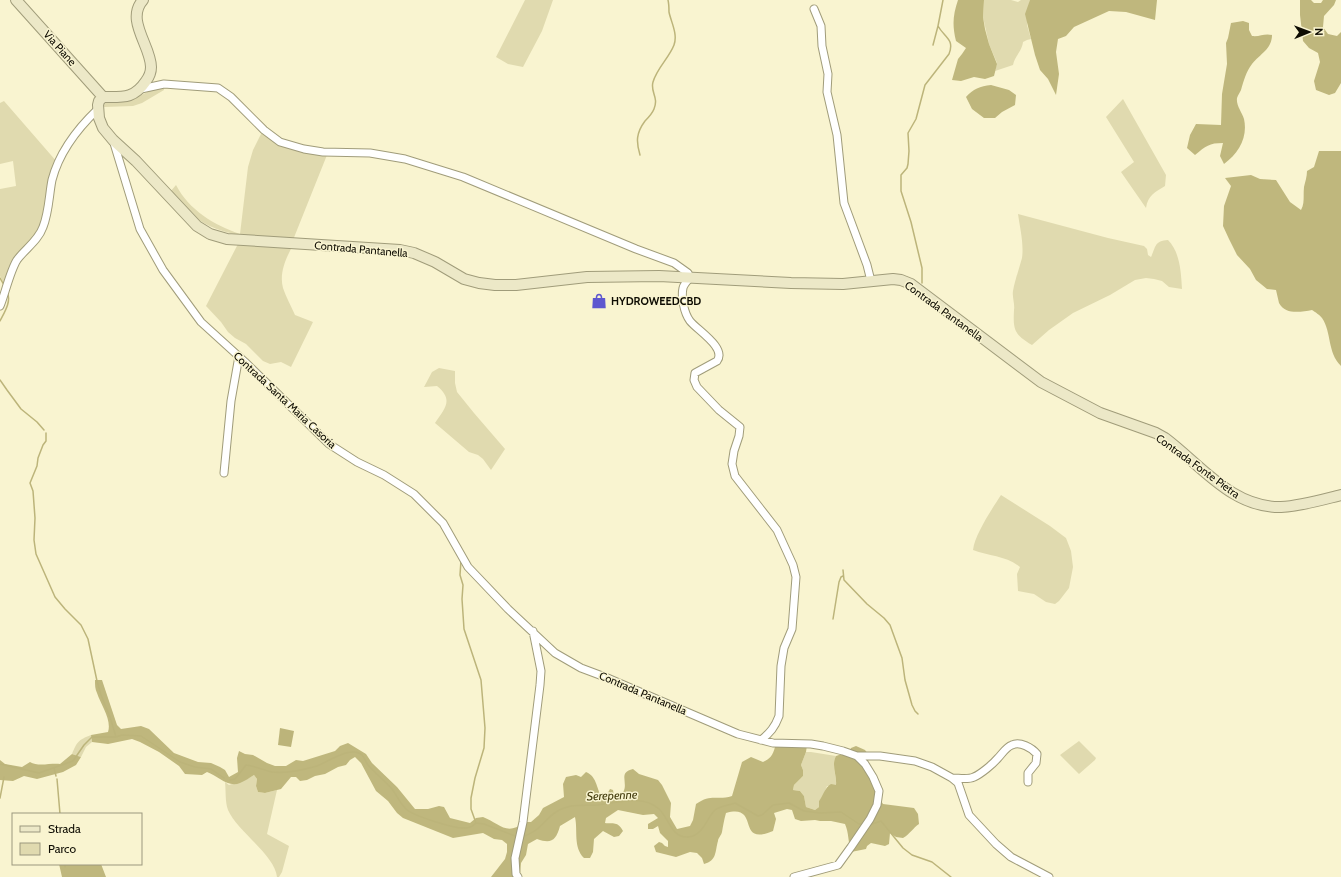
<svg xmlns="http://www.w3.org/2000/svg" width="1341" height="877" font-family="Cabin,sans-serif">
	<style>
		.green { fill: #e0daaf }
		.forest { fill: #bfb77d }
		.water { fill: #bcb47a }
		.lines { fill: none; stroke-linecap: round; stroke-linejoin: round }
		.stream { stroke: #bcb47a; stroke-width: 1.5 }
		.street-casing { stroke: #a09c7a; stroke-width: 9 }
		.secondary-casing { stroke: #a09c7a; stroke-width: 12 }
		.street { stroke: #fff; stroke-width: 7 }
		.secondary { stroke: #ece8c7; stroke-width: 10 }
		.labels { text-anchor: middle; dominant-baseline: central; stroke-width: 3; stroke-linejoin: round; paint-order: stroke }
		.street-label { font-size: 11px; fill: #0e0c02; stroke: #f9f4d0 }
		.poi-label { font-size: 11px; font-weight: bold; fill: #0e0c02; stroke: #f9f4d0; text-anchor: start }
		.water-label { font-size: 12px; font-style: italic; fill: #40390a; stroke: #f9f4d0 }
	</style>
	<rect width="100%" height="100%" fill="#f9f4d0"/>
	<path class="green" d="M 525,0 L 553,0 L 542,31 L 523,67 L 508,64 L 496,57 Z
		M 984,0 L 1011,0 L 1018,2 L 1021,0 L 1030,0 L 1027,25 L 1031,39 L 1027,40 L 1023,42 C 1022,51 1015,56 1013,65 L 995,71 L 997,63 L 989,44 L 983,17 Z
		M 159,88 L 164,88 L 164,90 L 142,103 L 133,106 L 104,107 L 103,106 L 103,105 L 110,100 L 126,101 L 134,99 L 149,91 Z
		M 1123,99 L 1166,175 L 1165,186 C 1155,192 1148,195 1146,208 L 1121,172 L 1134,162 L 1106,117 Z
		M 4,101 L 57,162 L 41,227 L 5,286 L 0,276 L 0,189 L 16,186 L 13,161 L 0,164 L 0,103 Z
		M 262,132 L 327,155 L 293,240 C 261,237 223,238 196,218 C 186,210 178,200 170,192 L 176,185 C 189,210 214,225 240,234 L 248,167 L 253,150 Z
		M 1018,214 L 1108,238 L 1144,246 L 1147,249 L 1148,255 L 1151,257 C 1156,247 1154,241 1168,240 C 1180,252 1181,272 1182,289 L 1169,287 L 1162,281 L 1154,279 L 1146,278 L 1135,280 L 1110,295 L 1073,313 L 1049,330 L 1032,345 C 1014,334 1013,330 1014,310 C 1015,304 1012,297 1013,291 C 1015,280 1019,269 1022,258 C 1024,244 1020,228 1018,214 Z
		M 239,242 L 293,245 C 286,258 279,273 283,288 C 286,297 291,306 295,315 L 313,322 L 291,367 L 281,362 L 270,364 L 263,361 L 246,344 L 235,338 L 228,332 L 221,322 L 206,306 Z
		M 439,368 L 455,371 L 455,383 L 457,392 L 474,413 L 505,449 L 491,470 L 483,459 L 478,455 L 469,452 L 435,423 C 445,408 454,400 437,386 L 424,387 L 432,372 Z
		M 1001,495 L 1050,526 L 1066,538 L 1071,551 L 1073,567 L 1069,588 L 1059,601 L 1055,604 L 1046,602 L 1034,594 L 1018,591 L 1017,574 L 1020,567 C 1007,556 989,556 973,550 C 975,534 992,509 1001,495 Z
		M 91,735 L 92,742 L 86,747 L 81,757 L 72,754 C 77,742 78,740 91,735 Z
		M 1079,741 L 1096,758 L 1095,760 L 1079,774 L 1060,755 Z
		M 806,752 L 811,752 L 836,756 C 831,765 837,776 836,786 L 827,786 L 823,796 L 819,801 L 819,807 L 815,810 L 806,807 L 804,796 L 800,791 L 793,790 L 794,785 L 803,776 L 803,770 L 801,765 Z
		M 254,775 L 257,779 L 256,786 L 258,792 L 265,793 L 277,790 L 267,834 L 289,846 L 282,872 L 279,877 L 277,877 C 275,855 237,831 228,810 C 225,802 226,791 225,782 L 229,785 L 247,779 Z"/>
	<path class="forest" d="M 958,0 L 984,0 L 983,17 L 985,29 L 989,44 L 997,64 L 994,76 L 985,79 L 974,77 L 961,81 L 952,80 L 958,59 L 962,54 L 966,48 L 956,41 C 952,25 953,15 958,0 Z
		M 1030,0 L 1157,0 L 1155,20 L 1126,12 L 1109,11 L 1074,27 L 1066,36 L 1058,39 L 1056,52 L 1059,74 L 1056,95 L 1048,79 L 1040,70 L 1035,55 L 1025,14 Z
		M 1300,0 L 1311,0 L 1314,3 L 1321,3 L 1323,0 L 1336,0 L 1334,5 L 1324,16 L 1323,27 L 1328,34 L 1337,36 L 1341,32 L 1341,83 L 1335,93 L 1329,95 L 1316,90 L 1314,81 L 1320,62 L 1318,53 L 1309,48 L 1303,41 L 1300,15 Z
		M 1243,21 L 1249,23 L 1249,30 L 1252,36 C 1260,37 1264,33 1272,35 C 1272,49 1260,54 1252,64 C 1246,72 1244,80 1241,90 C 1240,92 1238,95 1237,98 C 1236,106 1242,112 1244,119 C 1248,137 1239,153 1224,164 L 1220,156 L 1223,143 C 1209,143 1206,146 1195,155 L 1187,148 L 1190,135 L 1196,124 L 1221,125 L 1222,94 L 1227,64 L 1226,43 L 1228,38 L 1231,23 Z
		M 991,85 L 1009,90 L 1016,95 L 1015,105 L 1002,112 L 995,118 L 984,118 L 972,109 L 966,97 C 973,89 980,86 991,85 Z
		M 1319,151 L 1341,151 L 1341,366 C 1327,352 1332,333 1322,318 C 1320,315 1315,312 1312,310 C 1301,312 1285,315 1279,303 C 1278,299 1277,294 1276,290 L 1267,289 L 1256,280 L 1250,269 L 1237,255 L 1229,239 L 1223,226 L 1224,206 L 1231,186 L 1225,178 L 1251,175 L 1260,179 L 1276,180 L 1290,202 L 1301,210 C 1305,203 1303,196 1304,187 C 1305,182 1307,177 1307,171 L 1314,167 Z
		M 95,680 L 102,680 L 117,725 L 121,729 L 141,726 L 149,729 L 174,753 L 198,762 L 211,763 L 220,767 L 225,770 L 229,777 L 238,772 L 237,758 L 239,751 L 245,754 L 253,755 L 267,763 L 275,766 L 286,766 L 296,760 L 303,761 L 335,751 L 340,746 L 348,743 L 366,754 L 372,763 L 397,787 L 415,809 L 428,809 L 439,806 L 444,807 L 450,818 L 470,823 L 476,818 L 483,817 C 499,823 507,837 524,822 L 531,822 L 539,815 L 543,808 L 564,797 L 563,784 L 566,777 L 576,775 L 581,777 L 586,772 C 598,777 596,790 603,799 L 606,796 L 610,789 L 613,790 L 614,796 L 619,797 C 633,786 615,773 633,769 L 639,774 L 658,780 L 662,785 L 671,803 L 670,817 L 677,829 L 690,826 L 693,820 L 696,804 C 712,793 717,801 732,796 L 742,762 L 751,757 L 763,762 C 770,759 773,755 775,747 L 779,745 L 807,745 L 806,752 L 801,765 L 803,770 L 803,776 L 794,785 L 793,790 L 800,791 L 804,796 L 806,807 L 815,810 L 819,807 L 819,801 C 823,796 825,787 831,784 L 836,785 C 837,775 831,765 836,756 L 842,754 L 847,756 L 851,748 L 856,746 L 865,750 L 868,754 L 862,758 C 872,771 884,779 878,796 L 883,804 L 914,808 L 918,814 L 919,824 C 913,828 910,834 903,838 L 896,837 L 890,833 L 889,844 L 885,846 L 871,843 L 867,846 L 866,849 L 851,852 C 848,842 849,833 845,824 L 831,821 L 820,821 L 815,820 L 801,821 L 795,819 L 792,810 L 787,809 L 774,813 L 776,819 L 773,831 C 735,847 761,803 726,813 C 724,820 723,826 722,832 C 721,836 718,838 718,841 C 715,851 717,861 704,864 L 702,858 L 697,853 L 690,852 L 676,857 L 656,852 L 654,846 L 659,842 L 662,843 L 665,846 L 668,847 L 668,841 L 660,833 L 658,826 L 653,829 L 648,829 L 648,824 L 658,818 L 654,814 L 643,815 L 618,810 L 606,818 L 605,823 C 613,824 618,821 623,831 L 619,836 L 614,837 L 603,831 L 594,839 L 593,852 L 590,858 L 584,858 C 573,847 578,831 575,817 L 560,826 C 556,841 551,844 537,839 L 528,844 L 526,855 L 521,863 L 520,874 L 519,877 L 491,877 L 505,859 L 507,852 L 507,844 L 502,840 L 494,839 L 483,833 L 453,838 L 403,818 L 397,813 L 388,801 L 376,791 L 361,763 L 355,757 L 350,760 L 346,765 L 338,767 L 325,774 L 315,776 L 307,780 L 300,781 L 296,777 L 291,777 L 281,789 L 265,793 L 258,792 L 256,786 L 257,779 L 254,775 C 249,778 245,781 240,783 C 228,788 218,776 207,772 L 202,775 L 185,774 L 179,766 L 159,752 L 140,742 L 132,739 L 108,744 L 92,742 L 91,735 L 108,732 C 112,720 101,705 97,693 C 95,689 95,685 95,680 Z
		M 72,754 L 81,757 L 76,765 L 63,772 L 37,779 L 24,776 L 13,781 L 0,780 L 0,760 L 5,764 L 22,767 L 30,762 C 38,767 50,763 60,764 Z
		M 59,864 L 101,864 L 106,877 L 62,877 Z"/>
	<path class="water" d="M 280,728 L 294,731 L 291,747 L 278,745 Z"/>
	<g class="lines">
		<path class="stream" d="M 933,45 L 938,26
			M 640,155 C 636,142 636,133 645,121 C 649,117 652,114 654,109 C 659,97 650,92 653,82 C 657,68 669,58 674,45 C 678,34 671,22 669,12 C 669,8 669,4 668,0
			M 0,278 L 4,285
			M 922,283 L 922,268 L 911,222 L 901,191 L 901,175 L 907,168 L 908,164 L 909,151 L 908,133 L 916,119 L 925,85 L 949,54 C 955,39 944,37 938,26 L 943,0
			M 0,321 C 4,313 12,301 7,292
			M 0,380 L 7,390 L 21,409 L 37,422 L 44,430
			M 46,433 L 46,441 L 43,445 L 38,458 L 37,466 L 30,483 L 33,491 L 35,518 L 34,540 L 36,554 L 55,597 L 65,609 L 81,625 L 88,639 L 97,681 L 101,695 L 110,717 L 116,737
			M 461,560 L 460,575 L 463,585 L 462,599 L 464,629 L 481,680 L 485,728 L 484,748 L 475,778 L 471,798 L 471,809 L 476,823
			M 843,570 L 844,580 L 867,604 L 884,618 L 890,625 L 902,658 L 905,680 L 912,705 L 915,711 L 918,714
			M 833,619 L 839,582 L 841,577 L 843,576
			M 0,764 L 39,773 L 73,761 L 84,745 L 92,737 L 116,737 L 122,735 L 141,736 L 180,762 L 195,767 L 211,769 L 224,778
			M 54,768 L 56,776
			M 57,779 L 60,814
			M 230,780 L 235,779 L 246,765 C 255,766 263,770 272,772 C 287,774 303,770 317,766 C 328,762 351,745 362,755 C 365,758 366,763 368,765 C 376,774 385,781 392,789 C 397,796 400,803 406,809 C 413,816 455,829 465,828 C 470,828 473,826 476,823 L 484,824 L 515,836
			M 0,798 L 4,777
			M 869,825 L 881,821 L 903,848 L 912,855 L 932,862 L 951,877
			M 522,837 C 527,835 532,833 536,830 C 543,825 549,816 556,812 C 570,803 583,806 598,805 C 617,803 642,794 659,809 C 669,818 671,838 688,837 C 703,836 706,819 715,810 C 720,806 729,805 735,803 L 758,816 L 762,815 L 773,805 L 789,803 L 804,811 L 820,813 L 841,812 L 859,824 L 863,824
			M 65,864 L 65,867"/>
		<defs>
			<path id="street" d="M 814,9 L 821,26 L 822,46 L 828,74 L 827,92 L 837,135 L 844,203 L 867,265 L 871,281
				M 141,89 L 164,84 L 218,88 L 231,97 L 264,130 L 280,142 L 304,149 L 323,152 L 370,153 L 405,159 L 463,177 L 636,249 L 674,263 L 688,273 L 690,278 C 688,280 684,284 683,288 C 681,297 684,313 690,321 C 697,330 727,348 717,361 L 695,373 L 694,380 L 697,387 L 719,410 L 740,427 L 739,436 L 734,451 L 732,464 L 735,476 L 777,530 L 793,565 L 796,577 L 792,629 L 784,648 L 781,666 L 779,716 C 775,727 770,733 761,740
				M 113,140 L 140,229 L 163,270 L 201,322 L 245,362 L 329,444 L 357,462 L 384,475 L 414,494 L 443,523 L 468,567 L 508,609 L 555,653 L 581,668 L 605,677 L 738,734 L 773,743 L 811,744 L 823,746 L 843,751 L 857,756 L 865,764 L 873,777 L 879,791 L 877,805 L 870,819 L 851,847 L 838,865 L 794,877
				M 0,306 C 5,294 10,271 17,260 C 25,249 38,241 43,227 C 49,212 49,195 52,180 C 59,153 78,128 98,109
				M 224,473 L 231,401 L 239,356
				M 857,756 L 880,756 L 915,761 L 932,767 L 952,778 L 958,783 L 969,815 L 996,844 L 1011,857 L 1049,877
				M 952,778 C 959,778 968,780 974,777 C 981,774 993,764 998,758 C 1002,754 1006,747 1012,745 C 1020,741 1032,748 1037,754 L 1036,763 L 1028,773 L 1028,782
				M 518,877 L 516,874 L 515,858 L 523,822 L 540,685 L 541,671 L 533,631"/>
			<path id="secondary" d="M 16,0 L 103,97
				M 103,97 L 99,101 L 98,105 L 99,118 L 103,128 L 113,140 L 136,161 L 197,226 L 210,234 L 227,239 L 400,250 L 414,253 L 435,262 L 464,279 L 479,283 L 495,285 L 516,285 L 587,277 L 659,276 L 791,283 L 843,284 L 893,279 L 901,280 L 911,284 L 1041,382 L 1100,413 L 1156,433 L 1165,438 C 1201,465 1232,508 1281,507 C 1301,506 1321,500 1341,495
				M 103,97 C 123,97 134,99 146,81 C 149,77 151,72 151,67 C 151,46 125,20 143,0"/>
		</defs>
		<use href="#street" class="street-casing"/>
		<use href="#secondary" class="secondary-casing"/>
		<use href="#street" class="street"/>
		<use href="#secondary" class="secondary"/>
	</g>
	<defs>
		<symbol id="shop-bare" viewBox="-9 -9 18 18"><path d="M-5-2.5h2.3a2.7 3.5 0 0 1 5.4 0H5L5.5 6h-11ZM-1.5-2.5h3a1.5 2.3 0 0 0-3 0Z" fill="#5e57cf" stroke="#f9f4d0" stroke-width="2.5" paint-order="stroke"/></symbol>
	</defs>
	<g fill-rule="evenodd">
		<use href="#shop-bare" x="588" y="290" width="22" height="22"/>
	</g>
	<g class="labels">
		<g class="street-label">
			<text transform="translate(60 48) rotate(48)">Via Piane</text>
			<text transform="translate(361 249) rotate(5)">Contrada Pantanella</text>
			<text transform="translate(944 311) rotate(36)">Contrada Pantanella</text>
			<text transform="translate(285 400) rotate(43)">Contrada Santa Maria Casoria</text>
			<text transform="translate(1198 466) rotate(36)">Contrada Fonte Pietra</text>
			<text transform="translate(643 693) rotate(23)">Contrada Pantanella</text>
		</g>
		<g class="poi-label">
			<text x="611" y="301">HYDROWEEDCBD</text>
		</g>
		<g class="water-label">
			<text transform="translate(612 795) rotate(-2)">Serepenne</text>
		</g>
	</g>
	<rect x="12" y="813" width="130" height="52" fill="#f9f4d0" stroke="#9b977e"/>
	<rect x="20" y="826" width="20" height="6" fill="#ece8c7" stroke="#9b977e"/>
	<text x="48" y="833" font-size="12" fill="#0e0c02">Strada</text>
	<rect x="20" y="843" width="20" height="12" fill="#e0daaf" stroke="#9b977e"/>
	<text x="48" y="853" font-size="12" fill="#0e0c02">Parco</text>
	<g transform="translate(1309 32) rotate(89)" stroke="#f9f4d0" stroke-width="3" paint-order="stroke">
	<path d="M0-3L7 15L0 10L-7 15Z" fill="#0e0c02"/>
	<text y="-6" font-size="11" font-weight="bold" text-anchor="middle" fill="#0e0c02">N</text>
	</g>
</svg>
